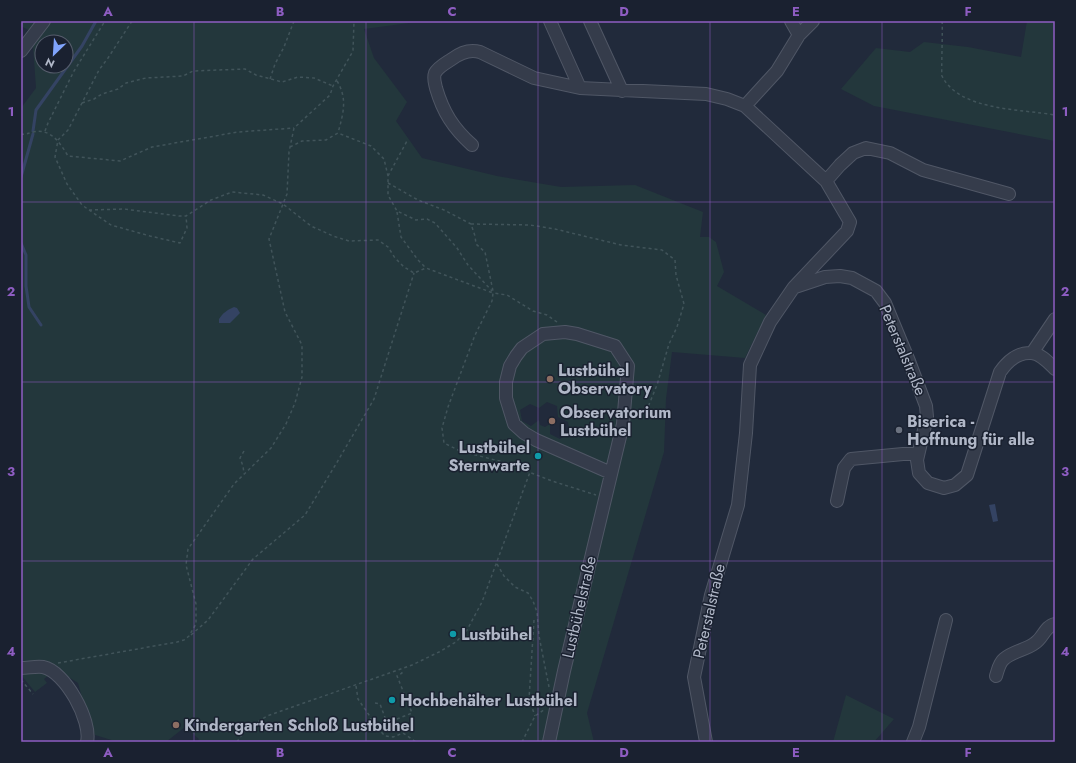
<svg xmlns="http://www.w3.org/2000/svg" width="1076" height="763" font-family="Jost,sans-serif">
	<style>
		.green { fill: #23373c; fill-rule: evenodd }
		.water { fill: #344363 }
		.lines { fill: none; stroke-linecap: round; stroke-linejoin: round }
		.stream { stroke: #344363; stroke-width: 3 }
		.minor-casing { stroke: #505766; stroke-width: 14 }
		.path { stroke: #41545a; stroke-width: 1.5; stroke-dasharray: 3 3; stroke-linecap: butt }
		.minor { stroke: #353c4b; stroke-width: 12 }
		.grid { fill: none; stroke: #8e5dc2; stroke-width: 1; stroke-opacity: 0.55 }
		.education-dot { fill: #8d6e63; stroke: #1a2130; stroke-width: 1.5 }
		.worship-dot { fill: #6b7280; stroke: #1a2130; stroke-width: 1.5 }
		.culture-dot { fill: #0f9aa8; stroke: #1a2130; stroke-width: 1.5 }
		.labels { text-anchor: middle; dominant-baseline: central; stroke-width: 3; stroke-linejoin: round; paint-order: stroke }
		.street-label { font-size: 16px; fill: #b0b7c7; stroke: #1a2130 }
		.poi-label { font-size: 16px; font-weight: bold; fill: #b0b7c7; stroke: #1a2130; text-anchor: start }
		.neatline { fill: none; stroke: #8e5dc2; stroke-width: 1.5 }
		.grid-label { font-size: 13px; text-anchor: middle; font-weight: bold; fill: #8e5dc2 }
	</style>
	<rect width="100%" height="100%" fill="#212a3b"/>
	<path class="green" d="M 21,21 L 424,21 L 364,29 L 374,58 L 407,102 L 396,121 L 422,158 L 497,176 L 561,187 L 635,185 L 703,212 L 700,237 L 709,237 L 716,242 L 724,272 L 717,286 L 766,315 L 745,358 L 672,352 L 666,399 L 664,452 L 587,713 L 594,742 L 197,742 L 199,739 L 185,727 L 166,742 L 118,742 L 95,735 L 87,716 L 78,683 L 53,667 L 21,664 L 21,108 L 36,88 L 32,32 L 21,26 ZM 42,42 L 66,42 L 66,66 L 42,66 ZM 547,402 L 557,406 L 558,417 L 568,422 L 570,433 L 560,439 L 550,434 L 550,424 L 545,427 L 540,425 L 539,420 L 531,426 L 522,421 L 520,410 L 530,404 L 539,408 Z
		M 1027,21 L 1055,21 L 1055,141 L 874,106 L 841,89 L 876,48 L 910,52 L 924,42 L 968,47 L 1021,57 Z
		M 21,671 L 46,672 L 49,675 L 44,679 L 47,683 L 35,692 L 21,675 Z
		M 846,695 L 894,719 L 874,742 L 833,742 Z"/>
	<path class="water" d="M 234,307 L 237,308 L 240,313 L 230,323 L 219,323 L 219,319 C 223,313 227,310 234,307 Z
		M 995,504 L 998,521 L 993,522 L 989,505 Z"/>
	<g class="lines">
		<path class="stream" d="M 33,131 L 36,110 L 82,46 L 96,21
			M 21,177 L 33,134
			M 21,243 L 26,255 L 26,286 L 29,307 L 41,325"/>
		<defs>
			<path id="minor" d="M 550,21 L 580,88
				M 590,21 L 622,91
				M 791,21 L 799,35
				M 21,51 L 44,21
				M 472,145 C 453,128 443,112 436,88 C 435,83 433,78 435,73 C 438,67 446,63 452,59 C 460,53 470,49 480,52 L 534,78 L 580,88 L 706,94 L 727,99 L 745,106
				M 826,181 L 840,165 L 853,153 L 866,148 L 890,153 L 923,170 L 1009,194
				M 795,287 L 825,277 L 840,276 L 852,278 L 876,291 L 885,303 L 909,361 L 926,406 L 927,417 L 917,460 L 919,473 L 928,483 L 944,488 L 955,485 L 967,475 L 1000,372 C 1007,362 1018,352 1031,353 C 1040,353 1049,363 1055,369
				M 1032,353 L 1055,319
				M 837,501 L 844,468 L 851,459 L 903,454 L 918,454
				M 21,668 C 28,668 36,666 43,667 C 65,671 92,721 87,742
				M 996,676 C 998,670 999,663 1004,659 C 1013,651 1026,650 1035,643 C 1043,638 1045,626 1055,624
				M 549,742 L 564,671 L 623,424 L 628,366 L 615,346 L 577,334 L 565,332 L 543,334 L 522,348 L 516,356 L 510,366 L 506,382 L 506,398 L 514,424 L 524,433 L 536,440 L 611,473
				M 706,742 L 694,677 L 711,595 L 738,505 L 746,433 L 750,365 L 770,322 L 794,287 L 847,231 L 850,222 L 826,181 L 745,106 L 777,71 L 799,35 L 813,21
				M 913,742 L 919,727 L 946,620"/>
		</defs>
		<use href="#minor" class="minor-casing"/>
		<path class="path" d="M 132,21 L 108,58 L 99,70 L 82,103 L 68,130 L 58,140 L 55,157 L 67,184 L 82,205 L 89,210 L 124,209 L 179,216 L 186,216 L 211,200 L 232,192 L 263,195 L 283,204 L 311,226 L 333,236 L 349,241 L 378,240 L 388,247 L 395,258 L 404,267 L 414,273 L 426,268 L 493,293
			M 942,21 C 943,29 941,73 942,76 C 959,111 1022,109 1055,115
			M 270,79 L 275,64 L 284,47 L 294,21
			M 337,81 C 348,99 343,114 338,133
			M 82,103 L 94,99 L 102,94 L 118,89 L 126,83 L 146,78 L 183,76 L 193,71 L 245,69 L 256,75 L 282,82 L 298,77 L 314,78 L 333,86
			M 45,131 L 48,123 L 74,71 L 105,21
			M 21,134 C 26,135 28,133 33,132 C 51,128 60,143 68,156 L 120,161 L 152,147 L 238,132 L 294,128
			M 290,147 L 302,141 L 326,140 L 338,133 L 371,146 L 384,159 L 388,176 L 388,195 L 397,211 L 416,220 L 427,219 L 435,223 L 457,248 L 468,265 L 492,291
			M 388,176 L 407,141
			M 388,183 L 418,200 L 444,210 L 471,224 L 475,236 L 476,244 L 485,252 L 493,291
			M 89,210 L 111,225 L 150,236 L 180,243 L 187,228 L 186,216
			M 397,212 L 401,237 L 418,260 L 426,268
			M 471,224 L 530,225 L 555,229 L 621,245 L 662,250 L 675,260 L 676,275 L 684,304 L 677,327 L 669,344 L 657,385 L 648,407 L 634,415
			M 557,322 L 547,315 L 533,311 L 507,295 L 493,293 L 492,301 L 475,335 L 448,407 L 442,428 L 444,443 L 460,451 L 503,462 L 552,481 L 596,495
			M 244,451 L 240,458 L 243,466 L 244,474
			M 497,564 L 504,576 L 515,587 L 528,593 L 533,601 L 537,612 L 539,636 L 549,687
			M 534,620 L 529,699 L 535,716
			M 191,635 L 208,620 L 253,559 L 305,515 L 336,464 L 374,399 L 414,273
			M 58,663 L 177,642 L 184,640 L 189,636 L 196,624 L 196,604 L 186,565 L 188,549 L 234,484 L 271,448 L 286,424 L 295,403 L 302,377 L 302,345 L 285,312 L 269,239 L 287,194 L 289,152 L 294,128 L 330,95 L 333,86 L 353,51 L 354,21
			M 21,680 L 33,694
			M 356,686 L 358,699 L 369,715 L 374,724 L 385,736 L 393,737 L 403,733 L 416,742
			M 375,703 L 380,704 L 387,723 L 412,713 L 397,676 L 402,673 L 400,669
			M 237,742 L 245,730 L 267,716 L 412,665 L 439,652 L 456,642 L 467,630 L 482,602 L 530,472
			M 522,742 L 535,716 L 545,709"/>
		<use href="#minor" class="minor"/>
	</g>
	<path class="grid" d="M 194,21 L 194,742M 366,21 L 366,742M 538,21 L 538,742M 710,21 L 710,742M 882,21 L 882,742M 21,202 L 1055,202M 21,382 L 1055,382M 21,561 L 1055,561"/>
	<g class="education-dot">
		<circle cx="550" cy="379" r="4"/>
		<circle cx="552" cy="421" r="4"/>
		<circle cx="176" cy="725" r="4"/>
	</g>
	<circle class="worship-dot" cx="899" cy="430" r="4"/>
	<g class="culture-dot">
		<circle cx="538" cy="456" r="4"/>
		<circle cx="453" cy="634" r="4"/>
		<circle cx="392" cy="700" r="4"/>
	</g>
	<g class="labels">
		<g class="street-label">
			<text transform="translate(903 350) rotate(67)">Peterstalstraße</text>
			<text transform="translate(579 607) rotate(-77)">Lustbühelstraße</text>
			<text transform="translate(709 611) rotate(-77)">Peterstalstraße</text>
		</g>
		<g class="poi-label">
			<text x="558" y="370">Lustbühel<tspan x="558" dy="18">Observatory</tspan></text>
			<text x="560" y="412">Observatorium<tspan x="560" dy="18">Lustbühel</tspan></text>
			<text x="907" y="421">Biserica -<tspan x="907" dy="18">Hoffnung für alle</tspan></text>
			<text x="530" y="447" text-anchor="end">Lustbühel<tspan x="530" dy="18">Sternwarte</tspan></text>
			<text x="461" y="634">Lustbühel</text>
			<text x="400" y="700">Hochbehälter Lustbühel</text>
			<text x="184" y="725">Kindergarten Schloß Lustbühel</text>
		</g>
	</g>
	<rect width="1076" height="763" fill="none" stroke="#1a2130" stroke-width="44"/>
	<g transform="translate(54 54) rotate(205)"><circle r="19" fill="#1a2130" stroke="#565d6c"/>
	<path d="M0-3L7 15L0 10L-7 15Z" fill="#80a4fc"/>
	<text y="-6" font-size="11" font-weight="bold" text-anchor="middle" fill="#b0b7c7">N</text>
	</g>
	<rect x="22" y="22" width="1032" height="719" class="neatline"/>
	<g class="grid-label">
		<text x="108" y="16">A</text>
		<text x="280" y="16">B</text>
		<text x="452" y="16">C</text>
		<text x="624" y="16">D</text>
		<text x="796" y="16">E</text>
		<text x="968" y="16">F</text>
		<text x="11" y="116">1</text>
		<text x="1065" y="116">1</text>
		<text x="11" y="296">2</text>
		<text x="1065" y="296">2</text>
		<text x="11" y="476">3</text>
		<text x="1065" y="476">3</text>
		<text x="11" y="656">4</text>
		<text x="1065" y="656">4</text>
		<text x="108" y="757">A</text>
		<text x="280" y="757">B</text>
		<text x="452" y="757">C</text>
		<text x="624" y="757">D</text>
		<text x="796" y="757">E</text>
		<text x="968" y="757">F</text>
	</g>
</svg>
